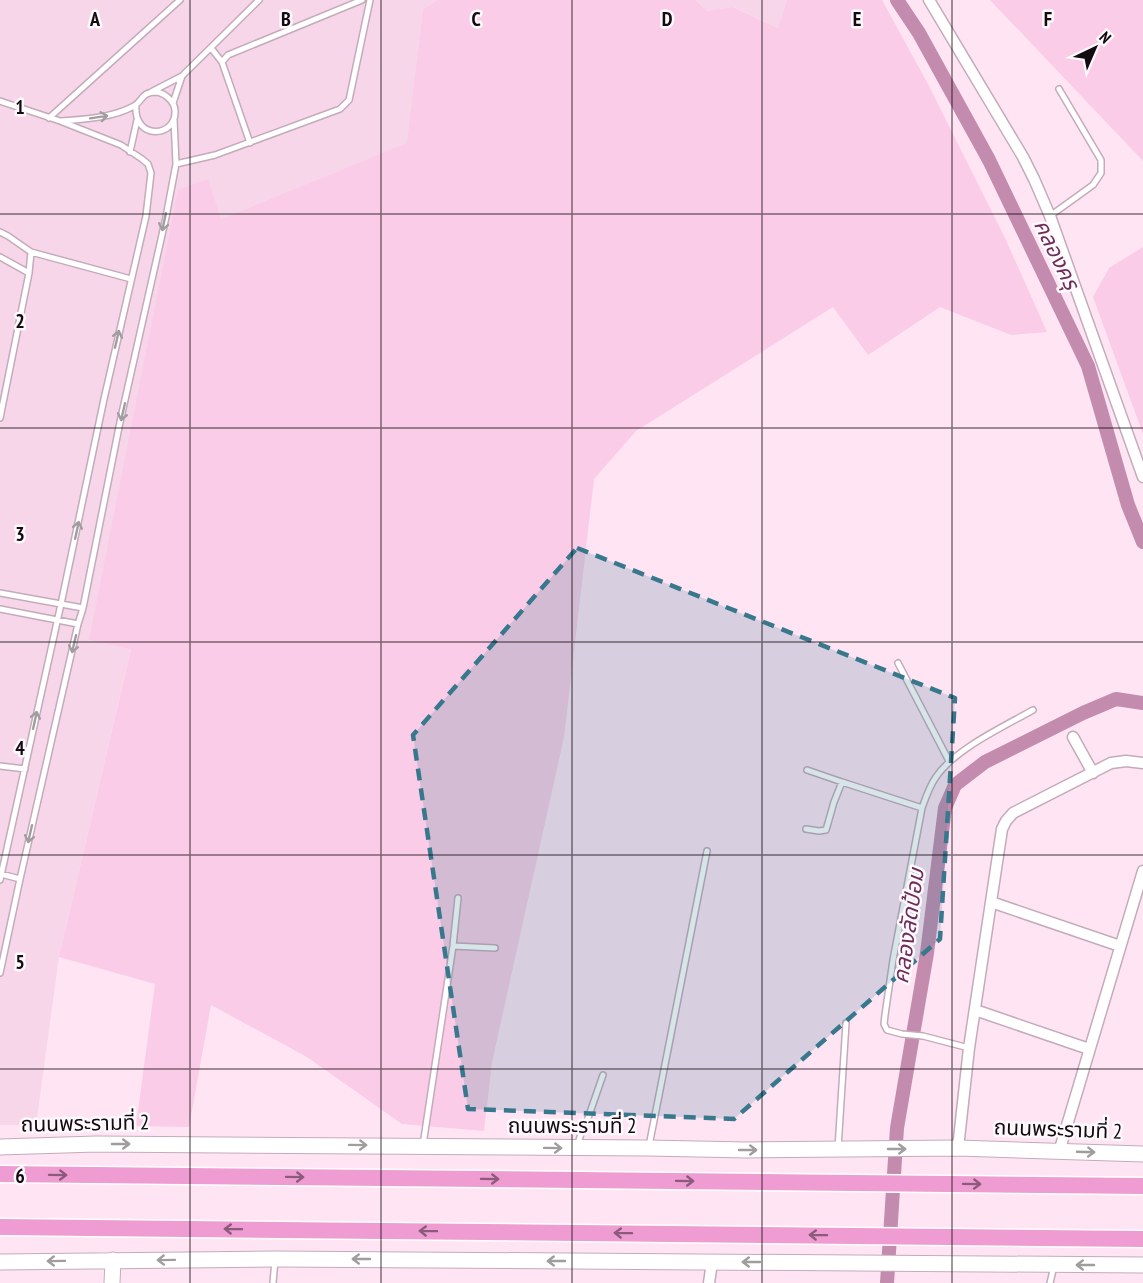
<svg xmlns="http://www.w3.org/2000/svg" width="1143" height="1283" font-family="'PT Sans Narrow','Noto Sans Thai',sans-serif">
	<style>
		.built { fill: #f7d6ea }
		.green { fill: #facce7 }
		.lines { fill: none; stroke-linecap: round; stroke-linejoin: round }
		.canal { stroke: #c38bae; stroke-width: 14 }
		.service-casing { stroke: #c4abba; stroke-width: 8 }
		.minor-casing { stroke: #c4abba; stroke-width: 13 }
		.secondary-casing { stroke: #c4abba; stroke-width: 17 }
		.trunk-casing { stroke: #fff; stroke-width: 19 }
		.service { stroke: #fff; stroke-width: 5 }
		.minor { stroke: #fff; stroke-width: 10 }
		.secondary { stroke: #fff; stroke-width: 15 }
		.trunk { stroke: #ee9cd2; stroke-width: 16 }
		.oneway { stroke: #a19d9f }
		.oneway2 { stroke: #8b5b7b }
		.marked { fill: #38788c; fill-opacity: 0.2; stroke: #38788c; stroke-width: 4.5; stroke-dasharray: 12 8; stroke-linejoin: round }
		.grid { fill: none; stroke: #130b10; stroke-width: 1.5; stroke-opacity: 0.55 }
		.labels { text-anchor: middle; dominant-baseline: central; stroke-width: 5; stroke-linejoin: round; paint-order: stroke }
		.street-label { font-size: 21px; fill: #130b10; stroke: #fef9fc }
		.water-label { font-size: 22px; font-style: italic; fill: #6f2b59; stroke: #fef9fc }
		.grid-label { font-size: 20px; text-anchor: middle; font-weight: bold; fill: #130b10; stroke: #fef9fc; stroke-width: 5; stroke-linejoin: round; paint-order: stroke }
	</style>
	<rect width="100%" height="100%" fill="#ffe4f4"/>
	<path class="built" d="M 0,0 L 437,0 L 423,11 L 408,143 L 221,219 L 90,640 L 131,648 L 59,957 L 36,1125 L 0,1125 Z
		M 696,0 L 787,0 L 778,28 L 734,7 L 707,11 Z"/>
	<path class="green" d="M 437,0 L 696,0 L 707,11 L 733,7 L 778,28 L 787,0 L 882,0 L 929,86 L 1005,238 L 1047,332 L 1011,335 L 940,307 L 868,355 L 833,307 L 636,431 L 594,479 L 564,737 L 492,1062 L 484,1131 L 402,1124 L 307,1057 L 211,1005 L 189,1127 L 136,1126 L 155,984 L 59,957 L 131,649 L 89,640 L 178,190 L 208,179 L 221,219 L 407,143 L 423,10 Z
		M 990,0 L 1143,0 L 1143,161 Z
		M 1143,247 L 1143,434 L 1093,297 L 1109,268 Z"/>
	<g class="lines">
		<path class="canal" d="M 897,0 L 919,33 L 989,160 L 1088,366 L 1128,505 L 1143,542
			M 887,1283 L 897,1128 L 927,953 L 945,808 L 955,785 L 985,762 L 1083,713 L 1116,699 L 1143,703"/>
		<defs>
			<path id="service" d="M 211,48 L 222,62
				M 151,92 L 182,76 L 259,0
				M 0,101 L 60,121 L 121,145 L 142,159 L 148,164 L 151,173 L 146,216 L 104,399 L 61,604 L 0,880
				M 173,103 L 182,76
				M 49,118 L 180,0
				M 61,121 C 85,119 112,118 134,106 C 143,101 141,92 156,92 C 165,93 174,101 175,110 C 177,138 133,141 136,105
				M 250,143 L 222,62 L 228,55 L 362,0
				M 130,152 L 137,120
				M 176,164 L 215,155 L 340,109 L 349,100 L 370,0
				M 1050,216 L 1093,185 L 1101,173 L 1101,160 L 1059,89
				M 0,232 L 8,236 L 31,252 L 29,273 L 0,418
				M 31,252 L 131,279
				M 0,257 L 29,273
				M 0,593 L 83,608
				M 0,609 L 78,624
				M 898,663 L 949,761
				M 0,766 L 25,769
				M 807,770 L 842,782
				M 806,829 L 819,831 L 826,830 L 834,802 L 842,782 L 922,808
				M 1,874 L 20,879
				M 453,946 L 495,948
				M 0,973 L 20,879 L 78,624 L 83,608 L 120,422 L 166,217 L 176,164 L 174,119
				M 969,1048 L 923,1036 L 902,1034 L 887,1030 L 884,1024 L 885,1015 L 893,960 L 922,808 C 926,797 929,787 936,777 C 955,749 1003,727 1033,710
				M 423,1145 L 453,946 L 458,898
				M 649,1146 L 707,851
				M 577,1147 L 583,1127 L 587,1121 L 603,1075
				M 838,1148 L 846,1023
				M 273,1283 L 275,1260
				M 1050,1283 L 1054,1266"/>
			<path id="minor" d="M 929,0 L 1023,157 L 1034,179 L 1050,216 L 1143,477
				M 1073,737 L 1093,773
				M 991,902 L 1120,946
				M 975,1010 L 1089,1049
				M 958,1148 L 969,1048 L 1002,829 L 1006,821 L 1013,813 L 1111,763 L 1126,761 L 1143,763
				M 1059,1152 L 1143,871
				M 709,1283 L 712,1262"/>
			<path id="secondary" d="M 0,1147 L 96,1144 L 648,1148 L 747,1150 L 958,1148 L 1143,1154
				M 0,1262 L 275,1259 L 1143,1265
				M 112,1283 L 113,1260"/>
			<path id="trunk" d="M 0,1174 L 1143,1186
				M 0,1227 L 1143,1239"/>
		</defs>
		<use href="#service" class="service-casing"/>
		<use href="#minor" class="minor-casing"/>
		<use href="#secondary" class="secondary-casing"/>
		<use href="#trunk" class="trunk-casing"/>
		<use href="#service" class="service"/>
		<use href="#minor" class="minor"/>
		<use href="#secondary" class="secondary"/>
		<use href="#trunk" class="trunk"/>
	</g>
	<defs><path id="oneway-shaft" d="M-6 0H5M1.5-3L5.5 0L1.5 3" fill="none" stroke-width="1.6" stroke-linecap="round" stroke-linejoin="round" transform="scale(1.5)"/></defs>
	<g class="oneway">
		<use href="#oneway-shaft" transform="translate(99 117) rotate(-9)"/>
		<use href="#oneway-shaft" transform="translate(164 222) rotate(102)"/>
		<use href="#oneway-shaft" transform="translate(117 339) rotate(-77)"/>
		<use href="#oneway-shaft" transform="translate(123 412) rotate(103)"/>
		<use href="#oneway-shaft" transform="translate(77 530) rotate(-78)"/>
		<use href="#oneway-shaft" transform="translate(74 644) rotate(103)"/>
		<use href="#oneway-shaft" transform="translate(35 720) rotate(-78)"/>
		<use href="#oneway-shaft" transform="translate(30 834) rotate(103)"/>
		<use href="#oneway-shaft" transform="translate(121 1144)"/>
		<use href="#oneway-shaft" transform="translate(358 1145) rotate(1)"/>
		<use href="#oneway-shaft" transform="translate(553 1148) rotate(1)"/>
		<use href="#oneway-shaft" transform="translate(897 1149)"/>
		<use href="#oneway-shaft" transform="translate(748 1150)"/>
		<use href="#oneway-shaft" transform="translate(1086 1152) rotate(2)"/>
		<use href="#oneway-shaft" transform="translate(361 1259) rotate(-180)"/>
		<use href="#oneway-shaft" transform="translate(166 1260) rotate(179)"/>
		<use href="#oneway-shaft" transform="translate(56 1261) rotate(179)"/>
		<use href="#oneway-shaft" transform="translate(556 1261) rotate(-180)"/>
		<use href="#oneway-shaft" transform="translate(751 1262) rotate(-180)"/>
		<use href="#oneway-shaft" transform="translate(1085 1265) rotate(-180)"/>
	</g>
	<g class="oneway2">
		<use href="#oneway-shaft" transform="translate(58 1175) rotate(1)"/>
		<use href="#oneway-shaft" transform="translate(295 1177) rotate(1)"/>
		<use href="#oneway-shaft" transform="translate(490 1179) rotate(1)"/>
		<use href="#oneway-shaft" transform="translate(685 1181) rotate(1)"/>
		<use href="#oneway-shaft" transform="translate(972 1184) rotate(1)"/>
		<use href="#oneway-shaft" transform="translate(233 1229) rotate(-179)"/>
		<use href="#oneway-shaft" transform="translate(428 1231) rotate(-179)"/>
		<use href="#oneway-shaft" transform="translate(623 1233) rotate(-179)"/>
		<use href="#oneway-shaft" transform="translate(818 1235) rotate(-179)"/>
	</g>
	<path class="marked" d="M 577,548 L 955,698 L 940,939 L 734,1119 L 468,1109 L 413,735 Z"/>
	<path class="grid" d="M 190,0 L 190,1283M 381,0 L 381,1283M 572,0 L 572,1283M 762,0 L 762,1283M 952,0 L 952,1283M 0,214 L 1143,214M 0,428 L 1143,428M 0,642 L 1143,642M 0,855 L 1143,855M 0,1069 L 1143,1069"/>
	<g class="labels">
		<g class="street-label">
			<text transform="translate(85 1123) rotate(-1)">ถนนพระรามที่ 2</text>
			<text x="572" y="1125">ถนนพระรามที่ 2</text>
			<text transform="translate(1058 1129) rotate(2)">ถนนพระรามที่ 2</text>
		</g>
		<g class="water-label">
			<text transform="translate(1057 254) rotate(64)">คลองครุ</text>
			<text transform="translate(908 926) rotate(-82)">คลองลัดป้อม</text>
		</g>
	</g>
	<g class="grid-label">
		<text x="95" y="26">A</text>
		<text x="286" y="26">B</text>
		<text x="476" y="26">C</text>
		<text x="667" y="26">D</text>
		<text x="857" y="26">E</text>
		<text x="1048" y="26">F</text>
		<text x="20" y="114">1</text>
		<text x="20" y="328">2</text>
		<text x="20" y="541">3</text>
		<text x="20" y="755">4</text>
		<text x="20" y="969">5</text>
		<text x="20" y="1183">6</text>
	</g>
	<g transform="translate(1095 48) rotate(44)" stroke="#fef9fc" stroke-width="4.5" paint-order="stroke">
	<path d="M0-4.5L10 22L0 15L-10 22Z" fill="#130b10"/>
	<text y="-9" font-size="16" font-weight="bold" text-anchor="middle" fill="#130b10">N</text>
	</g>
</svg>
